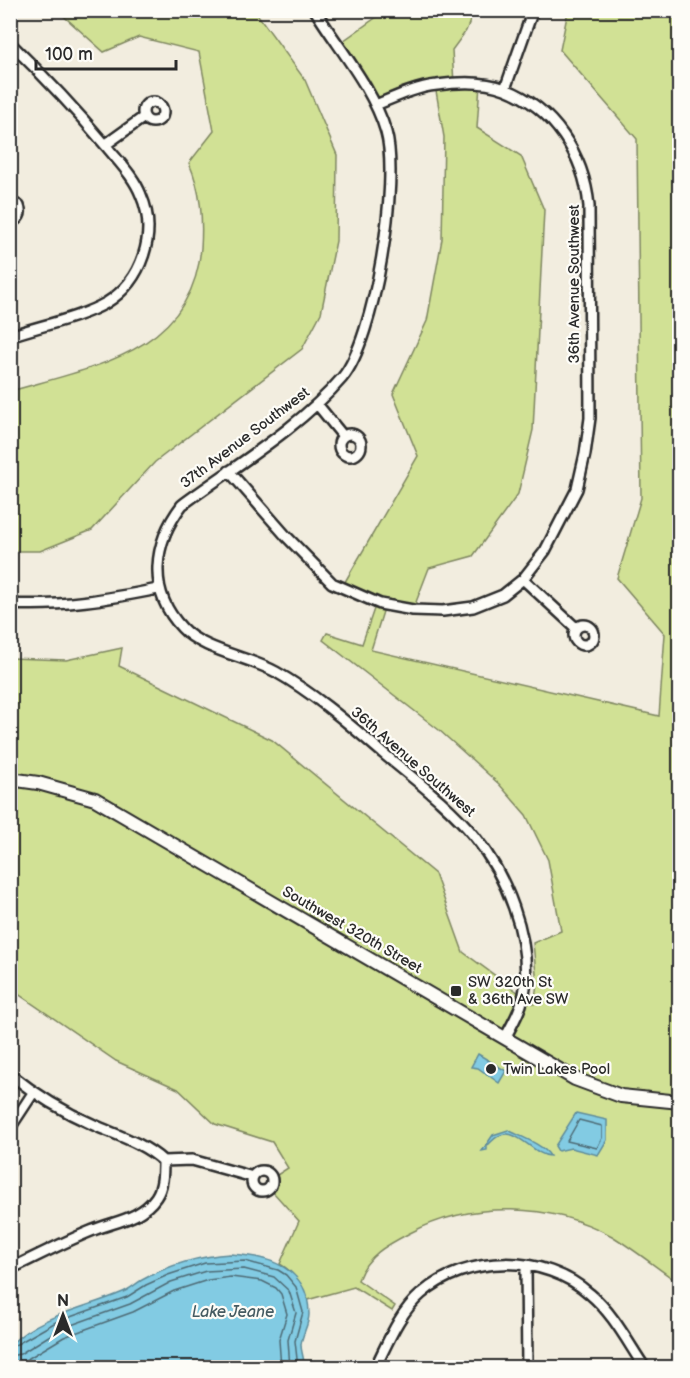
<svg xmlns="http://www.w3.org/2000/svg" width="690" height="1378" font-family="'Balsamiq Sans',sans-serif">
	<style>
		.green { fill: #d1e195; stroke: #7e8660; stroke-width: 1.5 }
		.water { fill: #82cbe3; stroke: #5f8b99; stroke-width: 1.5 }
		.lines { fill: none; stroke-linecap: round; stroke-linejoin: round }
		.shore { stroke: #4e6b75; stroke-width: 1.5 }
		.minor-casing { stroke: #2b2b2b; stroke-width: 14 }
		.major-casing { stroke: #2b2b2b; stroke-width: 16 }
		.minor { stroke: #fdfcf7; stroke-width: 9 }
		.major { stroke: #fdfcf7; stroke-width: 12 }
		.poi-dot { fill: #2b2b2b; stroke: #fdfcf7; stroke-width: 2 }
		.labels { text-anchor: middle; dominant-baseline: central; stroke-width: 4.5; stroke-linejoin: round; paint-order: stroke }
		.street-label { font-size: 15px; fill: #2b2b2b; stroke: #fdfcf7 }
		.poi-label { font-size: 15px; fill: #2b2b2b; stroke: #fdfcf7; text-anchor: start }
		.water-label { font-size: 16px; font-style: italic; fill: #455b62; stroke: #fdfcf7 }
	</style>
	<rect width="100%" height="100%" fill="#f2eddf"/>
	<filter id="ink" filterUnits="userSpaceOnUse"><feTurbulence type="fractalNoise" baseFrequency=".0167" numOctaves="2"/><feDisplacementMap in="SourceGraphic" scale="12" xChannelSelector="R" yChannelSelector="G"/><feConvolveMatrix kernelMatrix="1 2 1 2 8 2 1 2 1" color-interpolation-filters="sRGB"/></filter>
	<g filter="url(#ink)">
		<path class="green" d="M 58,11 L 255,11 L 305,80 L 337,155 L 336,241 L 321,313 L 302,349 L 155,462 L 92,530 L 40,551 L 11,551 L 11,391 C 93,367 192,352 201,248 C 203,218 201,191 189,163 L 214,131 L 199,52 L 139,37 L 104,52 Z
			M 375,11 L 474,11 L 466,31 L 452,50 L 454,84 L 480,84 L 477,128 L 521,156 L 544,210 L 533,430 L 518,494 L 473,556 L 429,568 L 413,610 L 385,605 L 371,650 L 659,716 L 665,634 L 617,578 L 641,498 L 637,139 L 560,50 L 568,11 L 679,11 L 679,1283 C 657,1268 635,1250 612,1236 C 551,1203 472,1200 410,1233 C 387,1245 367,1255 358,1280 L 395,1306 L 392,1311 L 354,1287 L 307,1300 C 301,1284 295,1273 280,1264 L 299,1221 L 273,1192 L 277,1185 L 277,1175 L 288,1168 L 272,1142 L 215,1124 L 178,1089 L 116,1061 L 11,989 L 11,658 L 66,660 L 122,648 L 119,666 L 272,740 L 435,874 L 463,952 L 534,1004 L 537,984 L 533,943 L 561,931 L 548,860 L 526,815 L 499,784 L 439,730 L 323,640 L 327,633 L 362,644 L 376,603 L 342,587 L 418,456 L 393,394 L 427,321 L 442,239 L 444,137 L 435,85 L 376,105 L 336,46 L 378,16 Z"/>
		<path class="water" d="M 478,1054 L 506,1071 L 499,1083 L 478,1068 L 471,1067 Z
			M 576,1113 L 607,1120 L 607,1140 L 598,1155 L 571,1148 L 558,1151 L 555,1146 Z
			M 508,1130 C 519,1136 544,1145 550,1156 C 530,1155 513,1118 491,1142 C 486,1148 487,1141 487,1150 L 482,1151 L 493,1135 Z
			M 230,1254 C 268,1256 309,1267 309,1314 C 309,1325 302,1334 301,1345 C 301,1353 305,1359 304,1367 L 11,1367 L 11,1344 C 42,1314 84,1309 123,1292 C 130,1289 135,1284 142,1280 C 169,1265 200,1256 230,1254 Z"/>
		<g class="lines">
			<path class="shore" d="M 579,1120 L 602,1126 L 602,1138 L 597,1148 L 567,1141 Z
				M 10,1348 L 56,1322 L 127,1297 L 146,1285 L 168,1275 L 205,1263 L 245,1261 L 278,1270 L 286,1275 L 296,1287 L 303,1312 L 295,1341 L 298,1368
				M 10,1356 L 20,1354 L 60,1329 L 130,1304 L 171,1282 L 206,1271 L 244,1269 L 274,1277 L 289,1291 L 296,1313 L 288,1340 L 290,1368
				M 10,1365 L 24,1361 L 64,1337 L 133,1312 L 174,1291 L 208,1280 L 231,1277 L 262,1281 L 276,1288 L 281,1294 L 287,1314 L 279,1340 L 281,1368"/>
			<defs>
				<path id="minor" d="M 315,10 C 339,49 373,88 386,132 C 400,180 375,339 342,378 C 298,429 236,465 182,505 C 153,543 147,591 182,628 C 202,650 249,657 276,672 C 315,694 350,725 384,754 C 415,780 449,805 474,836 C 507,876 530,936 525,988 C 523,1006 513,1023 505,1038
					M 10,43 C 44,76 76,110 107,147 C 119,162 134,177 141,195 C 158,234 142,281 106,303 C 80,318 39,326 10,336
					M 505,89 L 533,10
					M143 112a10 10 0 1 1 20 0a10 10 0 1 1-20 0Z
					M 105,145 L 144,117
					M 10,201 L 19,206 C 22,214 19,220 10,222
					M 317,404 L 343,436
					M339 445a11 11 0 1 1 22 0a11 11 0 1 1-22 0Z
					M 229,471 L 286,536 L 332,583 L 380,604 L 413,610 L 443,611 L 473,607 L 503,595 L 523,579 L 545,551 L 577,489 L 585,454 L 590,418 L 589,206 C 584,155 554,108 505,89 C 485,81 458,82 437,85 C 416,87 395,97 376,105
					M 523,579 L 576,628
					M 10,604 C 62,607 108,599 158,589
					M574 635a10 10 0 1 1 20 0a10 10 0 1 1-20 0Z
					M 10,1074 C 36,1095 64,1112 94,1125 C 119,1136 143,1143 163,1161 L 192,1160 L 253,1177
					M 10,1128 L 33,1093
					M252 1181a10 10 0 1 1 20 0a10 10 0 1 1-20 0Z
					M 526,1266 L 527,1368
					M 10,1269 C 37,1256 64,1242 91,1231 C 114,1221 140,1220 156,1197 C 163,1187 163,1173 163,1161
					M 375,1368 C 388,1342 399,1313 421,1294 C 467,1254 544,1253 590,1294 C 613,1313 628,1343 645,1368"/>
				<path id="major" d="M 10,779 L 38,783 L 95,799 L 575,1079 L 621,1096 L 680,1102"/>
			</defs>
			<use href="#minor" class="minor-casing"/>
			<use href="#major" class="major-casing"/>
			<use href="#minor" class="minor"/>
			<use href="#major" class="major"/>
		</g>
	</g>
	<g class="poi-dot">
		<rect x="450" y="985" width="12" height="12" rx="3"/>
		<circle cx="491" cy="1069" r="6"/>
	</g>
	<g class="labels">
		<g class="street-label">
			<text transform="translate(574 284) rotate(-90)">36th Avenue Southwest</text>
			<text transform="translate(245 438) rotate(-37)">37th Avenue Southwest</text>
			<text transform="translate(413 762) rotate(41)">36th Avenue Southwest</text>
			<text transform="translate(352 930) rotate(30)">Southwest 320th Street</text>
		</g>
		<g class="poi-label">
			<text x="468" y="982">SW 320th St<tspan x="468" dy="17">&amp; 36th Ave SW</tspan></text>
			<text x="503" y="1069">Twin Lakes Pool</text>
		</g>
		<g class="water-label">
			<text x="233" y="1312">Lake Jeane</text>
		</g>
	</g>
	<rect width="690" height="1378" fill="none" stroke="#fdfcf7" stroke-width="36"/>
	<rect x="18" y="18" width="654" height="1342" fill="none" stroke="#2b2b2b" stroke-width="2" filter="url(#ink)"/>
	<g transform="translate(63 1315)" stroke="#fdfcf7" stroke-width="4.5" paint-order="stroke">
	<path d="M0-4.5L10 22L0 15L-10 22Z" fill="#2b2b2b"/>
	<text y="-9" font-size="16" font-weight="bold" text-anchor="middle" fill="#2b2b2b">N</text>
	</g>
	<path d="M36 60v9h140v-9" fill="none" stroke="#2b2b2b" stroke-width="3"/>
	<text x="45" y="60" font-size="18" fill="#2b2b2b" stroke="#fdfcf7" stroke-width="4.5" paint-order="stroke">100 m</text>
</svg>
